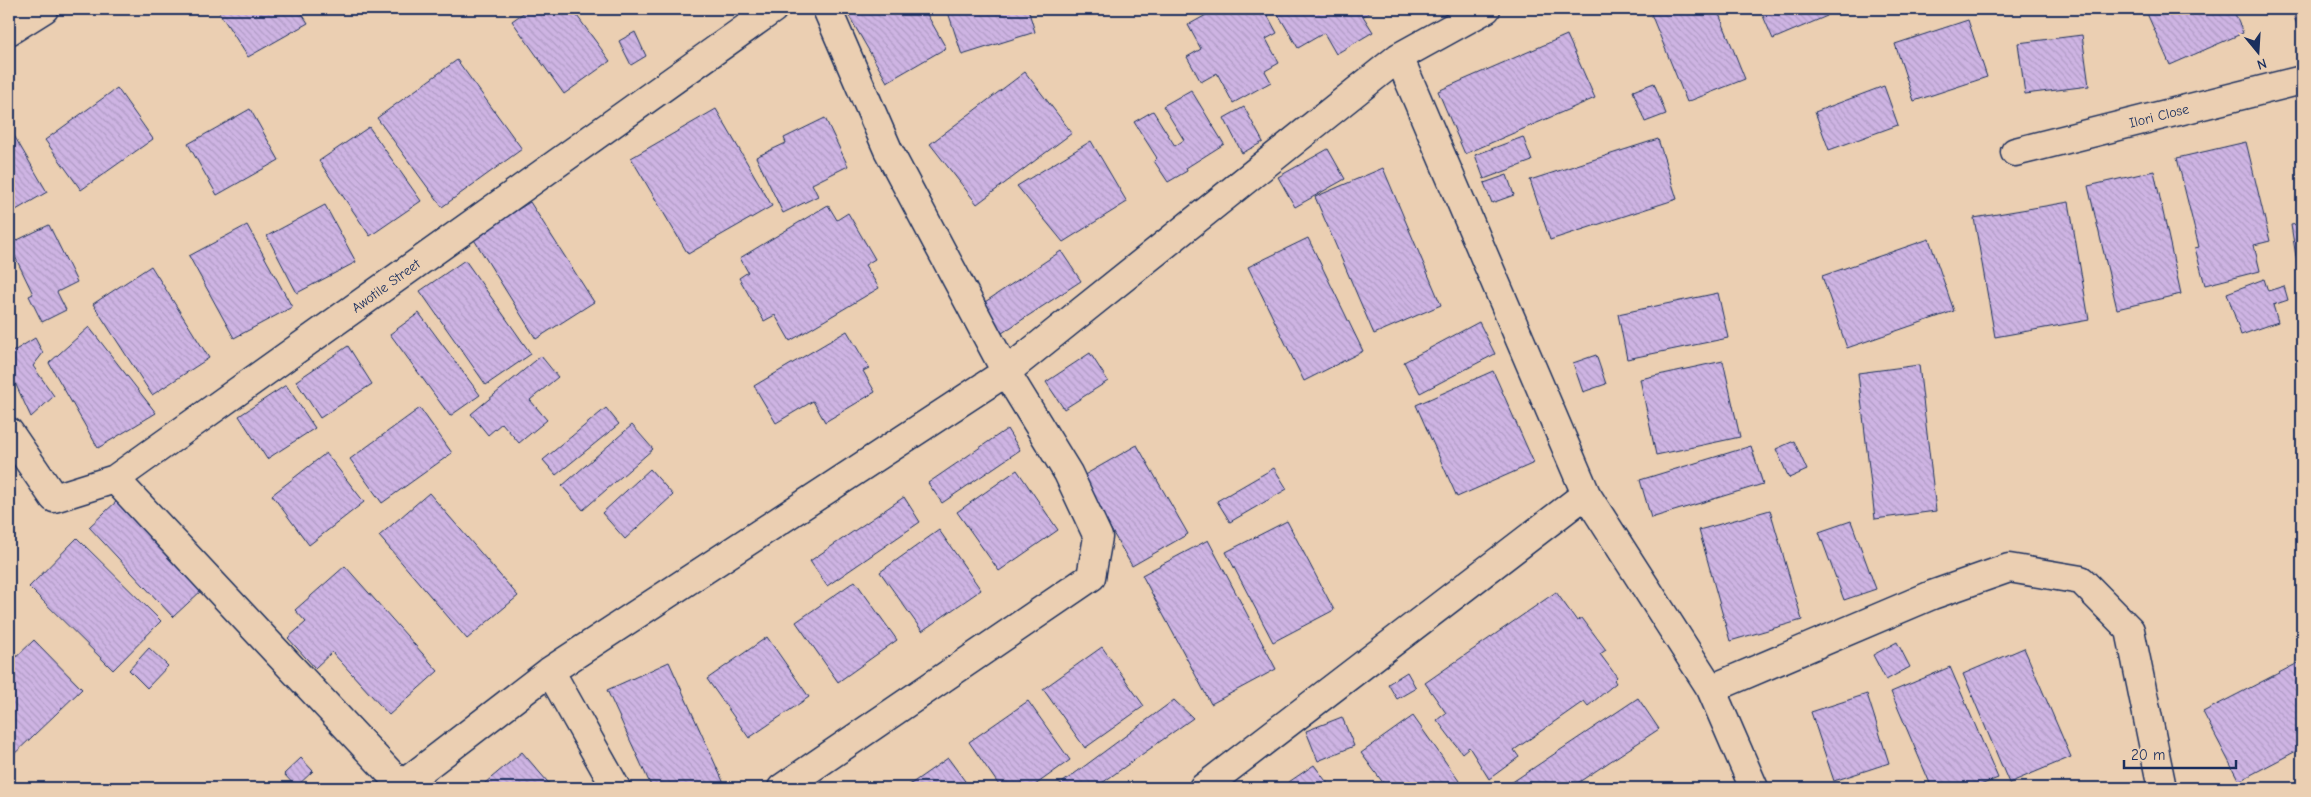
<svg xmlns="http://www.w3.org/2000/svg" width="2311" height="797" font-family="'Comic Neue',sans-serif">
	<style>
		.building { fill: url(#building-back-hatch); stroke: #1b2f5e }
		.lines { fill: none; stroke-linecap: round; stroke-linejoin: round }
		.street-casing { stroke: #1b2f5e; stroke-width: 31 }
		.street { stroke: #ebcfb2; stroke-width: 28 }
		.labels { text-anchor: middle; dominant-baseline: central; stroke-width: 4; stroke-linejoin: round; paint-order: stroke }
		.street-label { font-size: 14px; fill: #1b2f5e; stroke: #ebcfb2 }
	</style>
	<defs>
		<pattern id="building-back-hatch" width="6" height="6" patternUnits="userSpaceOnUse" patternTransform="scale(1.25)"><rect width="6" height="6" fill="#ceb4e3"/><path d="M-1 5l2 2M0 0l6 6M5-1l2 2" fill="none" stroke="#b09bc5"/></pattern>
	</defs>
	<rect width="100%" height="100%" fill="#ebcfb2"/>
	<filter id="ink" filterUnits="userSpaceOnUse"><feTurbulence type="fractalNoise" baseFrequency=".02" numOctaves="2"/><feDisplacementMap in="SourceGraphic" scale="10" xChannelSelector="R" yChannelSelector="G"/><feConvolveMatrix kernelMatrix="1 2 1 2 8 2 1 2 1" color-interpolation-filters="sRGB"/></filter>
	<g filter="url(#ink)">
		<path class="building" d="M 217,9 L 299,9 L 308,23 L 248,57 Z
			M 529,9 L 572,9 L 610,61 L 564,94 L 512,21 Z
			M 845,9 L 924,9 L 946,48 L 887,82 Z
			M 947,9 L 1028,9 L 1035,32 L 962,55 Z
			M 1217,9 L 1264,9 L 1277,33 L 1266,39 L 1279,63 L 1265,71 L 1271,82 L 1233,103 L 1217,73 L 1201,82 L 1187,57 L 1201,49 L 1188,25 Z
			M 1275,9 L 1377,9 L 1363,16 L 1373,32 L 1336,54 L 1324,33 L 1298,48 Z
			M 1649,9 L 1717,9 L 1745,79 L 1687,102 Z
			M 1760,9 L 1824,9 L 1827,16 L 1773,39 Z
			M 2145,9 L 2233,9 L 2243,33 L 2170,65 Z
			M 2302,14 L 2302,37 L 2294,17 Z
			M 1968,20 L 1987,77 L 1914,101 L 1895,44 Z
			M 635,32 L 646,56 L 631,65 L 619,41 Z
			M 1567,35 L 1595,98 L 1465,154 L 1438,91 Z
			M 2082,35 L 2089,86 L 2025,94 L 2018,43 Z
			M 457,60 L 522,149 L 442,207 L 377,118 Z
			M 1025,72 L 1072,133 L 977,204 L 930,144 Z
			M 1654,83 L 1666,114 L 1645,122 L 1633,91 Z
			M 1884,86 L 1898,125 L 1829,150 L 1815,112 Z
			M 117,88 L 153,139 L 81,190 L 45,140 Z
			M 1191,90 L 1224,144 L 1186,168 L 1187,171 L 1168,182 L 1154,161 L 1157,158 L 1134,122 L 1153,111 L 1175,146 L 1184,140 L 1163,106 Z
			M 1244,107 L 1263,142 L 1242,153 L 1224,118 Z
			M 250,109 L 279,160 L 217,195 L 188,144 Z
			M 716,109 L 772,206 L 688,254 L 631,158 Z
			M 825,118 L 848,166 L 812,184 L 818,196 L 783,213 L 756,157 L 786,143 L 784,138 Z
			M 9,127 L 47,192 L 9,214 Z
			M 369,127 L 421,201 L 370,236 L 319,161 Z
			M 1523,137 L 1532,161 L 1484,179 L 1475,155 Z
			M 1658,139 L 1677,199 L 1550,240 L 1530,180 Z
			M 1091,141 L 1127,202 L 1063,242 L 1017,186 Z
			M 2246,142 L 2270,241 L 2254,245 L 2260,271 L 2205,285 L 2195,248 L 2199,247 L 2177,158 Z
			M 1328,149 L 1345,179 L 1295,207 L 1278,177 Z
			M 1383,168 L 1441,305 L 1374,334 L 1315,197 Z
			M 2154,171 L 2181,294 L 2117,309 L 2088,186 Z
			M 1507,175 L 1514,195 L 1492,203 L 1484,183 Z
			M 530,202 L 594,302 L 536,339 L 473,238 Z
			M 2069,202 L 2089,320 L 1995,337 L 1974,218 Z
			M 325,205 L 356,262 L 297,293 L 267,236 Z
			M 828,205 L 837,220 L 848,213 L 875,259 L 865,265 L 879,288 L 790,341 L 775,315 L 764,321 L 739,278 L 748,272 L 740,258 Z
			M 2302,223 L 2302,287 L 2301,288 L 2291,225 Z
			M 49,225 L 77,282 L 57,292 L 66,310 L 42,322 L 29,296 L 33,294 L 9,244 Z
			M 247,225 L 292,307 L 234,338 L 189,256 Z
			M 1308,238 L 1363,351 L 1304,381 L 1248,267 Z
			M 1929,239 L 1954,311 L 1847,348 L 1822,276 Z
			M 1061,251 L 1081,281 L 1002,333 L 982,304 Z
			M 465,260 L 531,354 L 486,385 L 420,291 Z
			M 151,266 L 209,358 L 152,395 L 93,304 Z
			M 2264,279 L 2268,291 L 2284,286 L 2288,300 L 2273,305 L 2278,322 L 2241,335 L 2227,293 Z
			M 1718,293 L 1728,338 L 1627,359 L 1618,314 Z
			M 419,313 L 480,395 L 450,416 L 390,334 Z
			M 1479,322 L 1495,354 L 1420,393 L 1404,362 Z
			M 89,327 L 156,413 L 98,448 L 49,363 Z
			M 847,331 L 869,368 L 863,371 L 875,392 L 825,422 L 813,401 L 776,423 L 754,386 Z
			M 35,338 L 43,353 L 33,366 L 54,396 L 31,417 L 9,370 L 9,354 Z
			M 348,346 L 372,384 L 320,418 L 296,381 Z
			M 1090,353 L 1108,381 L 1064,409 L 1046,382 Z
			M 1596,355 L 1606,384 L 1583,392 L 1573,363 Z
			M 541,356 L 558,377 L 530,400 L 547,420 L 519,443 L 502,423 L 488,435 L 471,414 Z
			M 1723,361 L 1740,437 L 1656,455 L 1640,379 Z
			M 1919,365 L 1936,511 L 1875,519 L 1858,373 Z
			M 1493,371 L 1534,463 L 1457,497 L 1416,405 Z
			M 286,385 L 315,428 L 267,459 L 239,416 Z
			M 420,408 L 452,453 L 382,503 L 350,459 Z
			M 606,408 L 619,424 L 556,475 L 543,460 Z
			M 632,425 L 653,449 L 583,510 L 562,486 Z
			M 1007,429 L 1020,450 L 942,503 L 928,483 Z
			M 1794,441 L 1807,470 L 1789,478 L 1776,449 Z
			M 1137,445 L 1188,534 L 1132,566 L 1081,477 Z
			M 1751,446 L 1763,484 L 1651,518 L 1640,480 Z
			M 326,453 L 364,502 L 309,545 L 272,495 Z
			M 1274,468 L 1287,489 L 1230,522 L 1217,501 Z
			M 650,469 L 673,495 L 625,539 L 602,513 Z
			M 1017,470 L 1058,530 L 999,571 L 957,512 Z
			M 429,493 L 518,596 L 467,639 L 379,536 Z
			M 904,497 L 920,522 L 827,586 L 810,561 Z
			M 118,500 L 202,590 L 173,617 L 89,527 Z
			M 1770,510 L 1802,620 L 1730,641 L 1699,530 Z
			M 1287,521 L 1334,610 L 1273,642 L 1226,552 Z
			M 1851,521 L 1876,589 L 1844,600 L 1819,532 Z
			M 939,530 L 981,590 L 922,631 L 880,572 Z
			M 77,538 L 161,621 L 113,670 L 29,587 Z
			M 1208,540 L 1276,669 L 1211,704 L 1142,575 Z
			M 345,566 L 438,671 L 389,715 L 332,652 L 315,668 L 288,638 L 306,622 L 295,610 Z
			M 855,581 L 897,640 L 838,682 L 796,622 Z
			M 1556,592 L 1577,621 L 1582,618 L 1606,650 L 1600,654 L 1617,677 L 1614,680 L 1616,683 L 1588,706 L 1584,701 L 1514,750 L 1519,757 L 1489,779 L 1469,747 L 1462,753 L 1437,720 L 1446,713 L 1425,683 Z
			M 767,637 L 809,697 L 749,738 L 707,679 Z
			M 34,640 L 82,689 L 9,759 L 9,664 Z
			M 1897,642 L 1910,667 L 1886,680 L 1873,655 Z
			M 1102,647 L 1144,706 L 1085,748 L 1043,689 Z
			M 149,648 L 168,666 L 147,688 L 129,670 Z
			M 2024,648 L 2071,757 L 2009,783 L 1963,674 Z
			M 2302,661 L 2302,748 L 2239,781 L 2203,712 Z
			M 669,662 L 726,788 L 652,788 L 607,690 Z
			M 1950,667 L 1998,778 L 1973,788 L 1932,788 L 1891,692 Z
			M 1407,672 L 1416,688 L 1397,699 L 1388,684 Z
			M 1867,694 L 1889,763 L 1834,781 L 1811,712 Z
			M 1638,698 L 1659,729 L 1570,788 L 1515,788 L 1511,783 Z
			M 1174,700 L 1193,718 L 1102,783 L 1106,788 L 1055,788 Z
			M 1028,701 L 1070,760 L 1031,788 L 1001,788 L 969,742 Z
			M 1413,716 L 1464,788 L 1387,788 L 1361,753 Z
			M 1342,717 L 1354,746 L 1318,761 L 1306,731 Z
			M 522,752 L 553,788 L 479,788 Z
			M 301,758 L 313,771 L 296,787 L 284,774 Z
			M 948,758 L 970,788 L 905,788 Z
			M 1314,765 L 1331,788 L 1280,788 Z"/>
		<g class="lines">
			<defs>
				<path id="street" d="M 9,31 L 44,9
					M 1399,57 L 1586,494 L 1711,689 L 1754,788
					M 2015,152 L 2302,80
					M 9,432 L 54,498 L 115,479 L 773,9
					M 115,479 L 402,786
					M 550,671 L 616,788
					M 1711,689 L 1932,595 L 2009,568 L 2081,580 L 2130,630 L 2162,788
					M 398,788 L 550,671 L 1006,372 L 1399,57 L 1486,9
					M 782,788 L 1091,577 L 1098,537 L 1068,473 L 1006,372 L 888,150 L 827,9
					M 1203,788 L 1586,494"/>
			</defs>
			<use href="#street" class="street-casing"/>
			<use href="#street" class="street"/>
		</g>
	</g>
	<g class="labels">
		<g class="street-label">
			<text transform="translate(2159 116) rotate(-14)">Ilori Close</text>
			<text transform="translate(386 286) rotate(-36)">Awotile Street</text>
		</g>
	</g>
	<rect width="2311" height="797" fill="none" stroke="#ebcfb2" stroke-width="30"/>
	<rect x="15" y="15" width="2281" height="767" fill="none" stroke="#1b2f5e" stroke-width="2" filter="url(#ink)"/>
	<g transform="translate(2258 52) rotate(162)" stroke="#ebcfb2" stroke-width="4" paint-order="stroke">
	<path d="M0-4L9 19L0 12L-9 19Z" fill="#1b2f5e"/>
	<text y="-8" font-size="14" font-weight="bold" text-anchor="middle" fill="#1b2f5e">N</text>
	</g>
	<path d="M2124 760v8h112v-8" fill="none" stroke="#1b2f5e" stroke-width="2.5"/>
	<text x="2131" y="760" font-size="15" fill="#1b2f5e" stroke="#ebcfb2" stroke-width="4" paint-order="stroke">20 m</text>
</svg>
